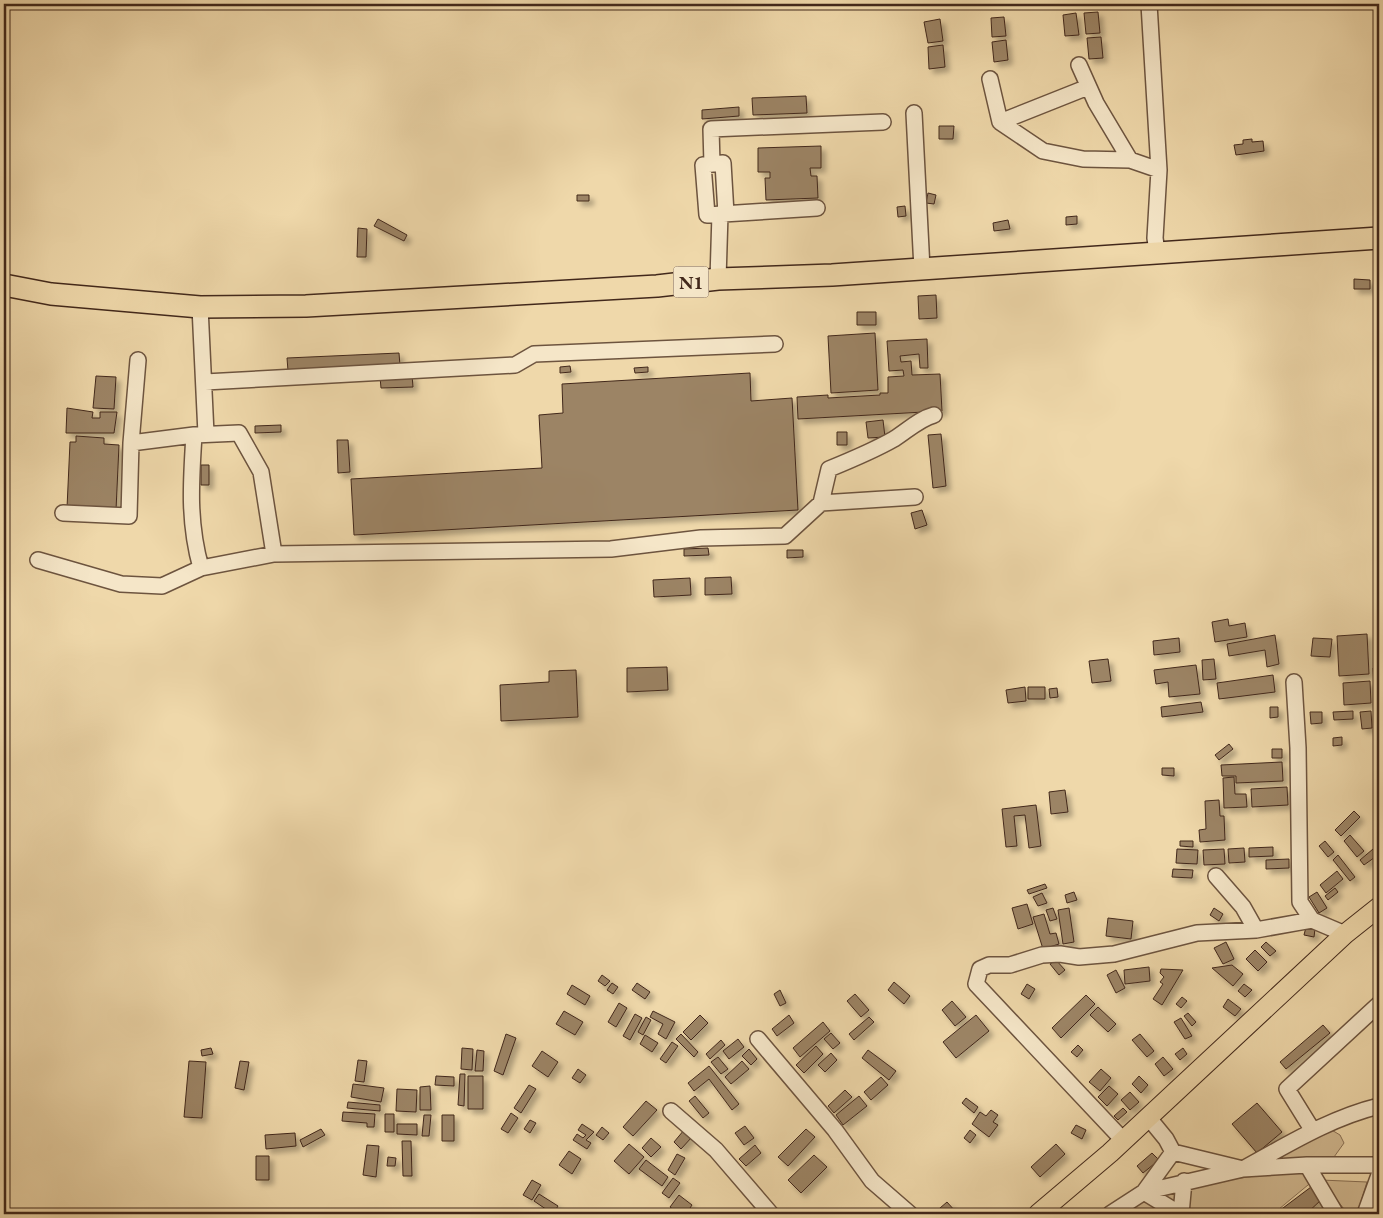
<svg xmlns="http://www.w3.org/2000/svg" width="1383" height="1218" font-family="'EB Garamond',serif">
	<style>
		.green { fill: #d2ba92; stroke: #8a7156 }
		.building { fill: #9c8465; stroke: #42281b; filter: url(#shadow) }
		.lines { fill: none; stroke-linecap: round; stroke-linejoin: round }
		.minor-casing { stroke: #6d543f; stroke-width: 18 }
		.major-casing { stroke: #42281b; stroke-width: 21 }
		.highway-casing { stroke: #42281b; stroke-width: 24 }
		.minor { stroke: #f5e6c8; stroke-width: 15 }
		.major { stroke: #efd8aa; stroke-width: 19 }
		.highway { stroke: #efd8aa; stroke-width: 21 }
		.labels { text-anchor: middle; dominant-baseline: central; stroke-width: 4; stroke-linejoin: round; paint-order: stroke }
		.shield { fill: #f5e6c8; stroke: #78614f; stroke-width: 1 }
		.shield-label { font-size: 18px; font-weight: bold; fill: #42281b }
	</style>
	<defs>
		<filter id="shadow"><feDropShadow dx="4.5" dy="4.5" stdDeviation="2.5" flood-color="#0004"/></filter>
	</defs>
	<rect width="100%" height="100%" fill="#efd8aa"/>
	<filter id="stains"><feTurbulence type="fractalNoise" baseFrequency=".004" numOctaves="4"/><feColorMatrix values="0 0 0 0 .2 0 0 0 0 .09 0 0 0 0 .02 0 0 0 .5 -.17"/></filter>
	<radialGradient id="worn" r=".72"><stop offset=".6" stop-color="#630" stop-opacity="0"/><stop offset="1" stop-color="#630" stop-opacity=".3"/></radialGradient>
	<path class="green" d="M 1330,1129 L 1340,1135 L 1344,1143 L 1334,1157 L 1261,1164 Z
		M 1305,1169 L 1314,1180 L 1273,1214 L 1119,1214 L 1143,1199 L 1191,1185 Z
		M 1321,1180 L 1367,1182 L 1357,1214 L 1348,1214 Z"/>
	<path class="building" d="M 1098,12 L 1100,33 L 1086,34 L 1084,13 Z
		M 1076,13 L 1079,35 L 1065,36 L 1063,15 Z
		M 1004,17 L 1006,36 L 992,37 L 991,18 Z
		M 940,19 L 943,41 L 928,43 L 924,22 Z
		M 1101,37 L 1103,58 L 1089,59 L 1087,38 Z
		M 1006,40 L 1008,60 L 994,62 L 992,42 Z
		M 943,45 L 945,67 L 929,69 L 928,47 Z
		M 806,96 L 807,113 L 753,115 L 752,98 Z
		M 739,107 L 739,116 L 702,119 L 702,110 Z
		M 939,126 L 954,126 L 953,139 L 939,139 Z
		M 1252,139 L 1252,142 L 1263,141 L 1264,151 L 1236,155 L 1234,145 L 1243,144 L 1243,140 Z
		M 821,146 L 821,168 L 810,168 L 811,176 L 817,176 L 818,198 L 766,200 L 765,178 L 770,178 L 770,172 L 758,172 L 758,148 Z
		M 928,193 L 936,195 L 934,204 L 926,203 Z
		M 577,195 L 589,195 L 589,201 L 577,201 Z
		M 905,206 L 906,216 L 898,217 L 897,207 Z
		M 1077,216 L 1077,224 L 1066,225 L 1066,217 Z
		M 378,219 L 407,235 L 404,241 L 374,226 Z
		M 1008,220 L 1010,229 L 994,231 L 993,223 Z
		M 358,228 L 367,229 L 366,257 L 357,257 Z
		M 1354,279 L 1370,280 L 1370,289 L 1354,289 Z
		M 936,295 L 937,318 L 919,319 L 918,296 Z
		M 857,312 L 876,312 L 876,325 L 857,325 Z
		M 875,333 L 878,390 L 831,393 L 828,336 Z
		M 927,339 L 928,368 L 920,368 L 919,354 L 900,356 L 901,362 L 911,361 L 912,375 L 940,374 L 942,411 L 798,419 L 797,397 L 828,395 L 828,398 L 880,395 L 880,393 L 888,393 L 888,377 L 904,376 L 903,370 L 889,371 L 887,341 Z
		M 399,353 L 400,366 L 288,371 L 287,358 Z
		M 570,366 L 571,372 L 560,373 L 560,367 Z
		M 648,367 L 648,372 L 635,373 L 634,368 Z
		M 750,373 L 751,401 L 792,398 L 798,510 L 354,535 L 351,479 L 542,468 L 539,415 L 563,413 L 562,384 Z
		M 412,375 L 413,387 L 381,388 L 380,377 Z
		M 96,376 L 116,377 L 114,409 L 93,408 Z
		M 67,408 L 93,412 L 92,418 L 100,418 L 100,412 L 117,412 L 114,433 L 66,433 Z
		M 883,420 L 885,437 L 868,438 L 866,422 Z
		M 281,425 L 281,432 L 255,433 L 255,426 Z
		M 837,432 L 847,432 L 847,445 L 837,445 Z
		M 941,434 L 946,486 L 933,488 L 928,435 Z
		M 76,436 L 104,438 L 104,444 L 119,445 L 116,510 L 67,508 L 70,442 L 76,442 Z
		M 337,440 L 348,440 L 350,472 L 338,473 Z
		M 201,465 L 209,465 L 209,485 L 201,485 Z
		M 922,510 L 927,525 L 915,529 L 911,513 Z
		M 708,548 L 709,555 L 684,556 L 684,549 Z
		M 787,550 L 803,550 L 803,557 L 787,558 Z
		M 731,577 L 732,594 L 705,595 L 705,578 Z
		M 690,578 L 691,595 L 654,597 L 653,580 Z
		M 1228,619 L 1229,626 L 1245,623 L 1247,637 L 1215,642 L 1212,622 Z
		M 1367,634 L 1369,674 L 1339,676 L 1337,636 Z
		M 1275,635 L 1279,664 L 1267,667 L 1265,650 L 1229,656 L 1227,644 Z
		M 1179,638 L 1180,652 L 1154,655 L 1153,641 Z
		M 1313,638 L 1332,639 L 1330,657 L 1311,656 Z
		M 1108,659 L 1111,681 L 1092,683 L 1089,661 Z
		M 1214,659 L 1216,679 L 1203,680 L 1202,660 Z
		M 1196,665 L 1200,694 L 1169,697 L 1168,682 L 1156,684 L 1154,670 Z
		M 667,667 L 668,690 L 627,692 L 627,668 Z
		M 1379,667 L 1379,719 L 1376,720 L 1373,668 Z
		M 576,670 L 578,717 L 501,721 L 500,685 L 549,682 L 549,671 Z
		M 1273,675 L 1275,692 L 1219,699 L 1217,683 Z
		M 1370,681 L 1371,703 L 1344,705 L 1343,683 Z
		M 1025,687 L 1026,701 L 1008,703 L 1006,690 Z
		M 1028,687 L 1045,687 L 1045,699 L 1028,699 Z
		M 1057,688 L 1058,697 L 1050,698 L 1049,689 Z
		M 1201,702 L 1203,712 L 1162,717 L 1161,707 Z
		M 1270,707 L 1278,707 L 1278,717 L 1270,718 Z
		M 1353,711 L 1353,719 L 1334,720 L 1333,712 Z
		M 1371,711 L 1372,728 L 1362,729 L 1360,712 Z
		M 1310,712 L 1322,712 L 1322,723 L 1311,724 Z
		M 1342,737 L 1342,745 L 1333,746 L 1333,738 Z
		M 1229,744 L 1233,749 L 1219,760 L 1215,755 Z
		M 1272,749 L 1282,749 L 1282,758 L 1272,758 Z
		M 1282,762 L 1283,781 L 1236,783 L 1236,776 L 1222,776 L 1221,765 Z
		M 1162,768 L 1174,768 L 1174,776 L 1162,775 Z
		M 1234,777 L 1235,794 L 1246,794 L 1247,807 L 1224,808 L 1223,778 Z
		M 1287,787 L 1288,805 L 1252,807 L 1251,789 Z
		M 1065,790 L 1068,812 L 1051,814 L 1049,792 Z
		M 1219,800 L 1220,816 L 1224,816 L 1225,840 L 1200,842 L 1199,830 L 1206,829 L 1205,801 Z
		M 1036,805 L 1041,846 L 1029,848 L 1025,815 L 1014,816 L 1017,846 L 1006,847 L 1002,809 Z
		M 1354,811 L 1360,817 L 1341,836 L 1335,830 Z
		M 1350,835 L 1364,851 L 1357,857 L 1344,841 Z
		M 1180,841 L 1193,841 L 1193,847 L 1180,846 Z
		M 1325,841 L 1334,852 L 1328,857 L 1319,846 Z
		M 1273,847 L 1273,856 L 1249,857 L 1249,848 Z
		M 1244,848 L 1245,862 L 1229,863 L 1228,849 Z
		M 1177,849 L 1198,850 L 1197,864 L 1176,863 Z
		M 1224,849 L 1225,864 L 1204,865 L 1203,850 Z
		M 1373,849 L 1378,855 L 1364,865 L 1360,860 Z
		M 1338,855 L 1355,877 L 1350,881 L 1333,860 Z
		M 1289,859 L 1289,868 L 1266,869 L 1266,860 Z
		M 1173,869 L 1193,870 L 1192,878 L 1172,877 Z
		M 1337,871 L 1343,879 L 1326,893 L 1320,885 Z
		M 1045,884 L 1047,888 L 1029,894 L 1027,890 Z
		M 1335,888 L 1338,892 L 1328,900 L 1325,896 Z
		M 1074,892 L 1077,900 L 1067,903 L 1065,895 Z
		M 1317,892 L 1327,908 L 1319,913 L 1309,897 Z
		M 1042,893 L 1047,903 L 1038,906 L 1033,897 Z
		M 1027,904 L 1033,924 L 1018,929 L 1012,908 Z
		M 1053,908 L 1057,919 L 1050,921 L 1046,910 Z
		M 1069,908 L 1074,942 L 1063,944 L 1058,910 Z
		M 1214,908 L 1223,914 L 1219,921 L 1210,915 Z
		M 1044,914 L 1050,934 L 1056,933 L 1059,944 L 1043,949 L 1033,917 Z
		M 1108,918 L 1133,921 L 1131,939 L 1106,936 Z
		M 1306,927 L 1315,929 L 1314,937 L 1304,935 Z
		M 1226,942 L 1234,959 L 1223,964 L 1214,948 Z
		M 1266,942 L 1276,951 L 1270,956 L 1261,947 Z
		M 1255,950 L 1267,962 L 1258,971 L 1246,959 Z
		M 1056,960 L 1065,970 L 1059,975 L 1050,964 Z
		M 1232,965 L 1243,974 L 1233,986 L 1212,968 Z
		M 1149,967 L 1150,981 L 1125,984 L 1124,970 Z
		M 1161,969 L 1183,970 L 1162,1005 L 1153,999 L 1163,984 L 1160,982 L 1164,977 L 1160,973 Z
		M 1116,970 L 1125,988 L 1116,993 L 1107,975 Z
		M 602,975 L 610,981 L 605,986 L 598,981 Z
		M 894,982 L 910,996 L 904,1004 L 888,990 Z
		M 612,983 L 618,987 L 613,994 L 607,990 Z
		M 637,983 L 650,992 L 645,999 L 632,990 Z
		M 1027,984 L 1035,989 L 1029,999 L 1021,994 Z
		M 1244,984 L 1252,990 L 1245,997 L 1238,991 Z
		M 572,985 L 590,996 L 585,1005 L 567,994 Z
		M 780,990 L 786,1003 L 780,1006 L 774,994 Z
		M 855,994 L 869,1010 L 861,1017 L 847,1001 Z
		M 1086,995 L 1095,1004 L 1061,1038 L 1052,1028 Z
		M 1182,997 L 1187,1001 L 1181,1008 L 1176,1004 Z
		M 1228,999 L 1241,1009 L 1235,1016 L 1223,1007 Z
		M 952,1001 L 966,1017 L 955,1026 L 942,1010 Z
		M 619,1003 L 627,1008 L 616,1027 L 608,1022 Z
		M 1098,1007 L 1116,1024 L 1108,1032 L 1090,1015 Z
		M 564,1011 L 583,1022 L 575,1035 L 556,1024 Z
		M 653,1011 L 675,1022 L 666,1039 L 658,1034 L 663,1024 L 650,1017 Z
		M 1188,1013 L 1196,1022 L 1192,1026 L 1184,1016 Z
		M 635,1014 L 642,1018 L 630,1040 L 623,1036 Z
		M 700,1015 L 708,1023 L 691,1040 L 683,1032 Z
		M 789,1015 L 794,1023 L 777,1036 L 772,1029 Z
		M 976,1015 L 989,1031 L 956,1058 L 943,1042 Z
		M 646,1017 L 651,1020 L 643,1035 L 638,1032 Z
		M 869,1017 L 874,1022 L 854,1040 L 849,1034 Z
		M 1181,1018 L 1192,1036 L 1185,1039 L 1174,1022 Z
		M 823,1022 L 830,1031 L 800,1057 L 793,1048 Z
		M 1323,1025 L 1330,1033 L 1286,1069 L 1280,1062 Z
		M 831,1033 L 840,1043 L 833,1049 L 824,1039 Z
		M 506,1034 L 516,1038 L 503,1075 L 494,1071 Z
		M 681,1034 L 698,1052 L 694,1057 L 676,1039 Z
		M 1140,1034 L 1154,1051 L 1147,1057 L 1132,1040 Z
		M 645,1035 L 658,1043 L 652,1052 L 640,1044 Z
		M 738,1039 L 744,1047 L 729,1059 L 723,1051 Z
		M 721,1040 L 725,1045 L 710,1059 L 706,1054 Z
		M 672,1042 L 678,1046 L 666,1063 L 660,1059 Z
		M 1078,1045 L 1083,1050 L 1077,1057 L 1071,1052 Z
		M 816,1046 L 823,1054 L 804,1073 L 796,1065 Z
		M 211,1048 L 213,1054 L 202,1056 L 201,1050 Z
		M 462,1048 L 473,1049 L 472,1070 L 461,1069 Z
		M 1183,1048 L 1187,1054 L 1180,1060 L 1175,1054 Z
		M 749,1049 L 757,1059 L 751,1065 L 742,1056 Z
		M 477,1050 L 484,1051 L 483,1071 L 475,1071 Z
		M 868,1050 L 896,1071 L 889,1080 L 862,1058 Z
		M 542,1051 L 558,1062 L 548,1077 L 532,1066 Z
		M 831,1053 L 837,1060 L 825,1072 L 818,1065 Z
		M 718,1057 L 728,1069 L 721,1074 L 711,1062 Z
		M 1163,1057 L 1173,1069 L 1164,1076 L 1155,1064 Z
		M 358,1060 L 367,1061 L 364,1082 L 355,1081 Z
		M 189,1061 L 206,1062 L 202,1118 L 184,1117 Z
		M 240,1061 L 249,1062 L 244,1090 L 235,1088 Z
		M 742,1061 L 749,1069 L 731,1084 L 725,1077 Z
		M 709,1066 L 739,1104 L 732,1110 L 709,1079 L 694,1091 L 688,1083 Z
		M 578,1069 L 586,1075 L 580,1083 L 572,1078 Z
		M 1101,1069 L 1111,1078 L 1100,1091 L 1089,1082 Z
		M 460,1074 L 465,1074 L 464,1106 L 458,1105 Z
		M 436,1076 L 454,1077 L 454,1086 L 435,1085 Z
		M 468,1076 L 483,1076 L 483,1109 L 468,1109 Z
		M 1139,1076 L 1148,1085 L 1141,1093 L 1132,1084 Z
		M 881,1077 L 888,1085 L 871,1100 L 864,1092 Z
		M 353,1084 L 384,1088 L 381,1102 L 351,1097 Z
		M 529,1085 L 536,1089 L 521,1113 L 514,1108 Z
		M 430,1086 L 431,1110 L 420,1110 L 420,1087 Z
		M 1109,1086 L 1118,1094 L 1107,1106 L 1098,1097 Z
		M 397,1089 L 417,1090 L 416,1112 L 396,1111 Z
		M 845,1090 L 852,1097 L 834,1113 L 828,1106 Z
		M 1130,1092 L 1139,1102 L 1130,1110 L 1121,1100 Z
		M 695,1096 L 709,1113 L 703,1118 L 689,1101 Z
		M 859,1096 L 867,1106 L 843,1125 L 836,1115 Z
		M 966,1098 L 978,1107 L 974,1113 L 962,1103 Z
		M 646,1101 L 657,1110 L 633,1136 L 623,1127 Z
		M 348,1102 L 380,1105 L 380,1111 L 347,1108 Z
		M 1257,1103 L 1282,1132 L 1257,1153 L 1232,1124 Z
		M 1123,1108 L 1127,1112 L 1118,1120 L 1114,1116 Z
		M 991,1110 L 998,1115 L 993,1122 L 998,1125 L 989,1137 L 972,1124 L 980,1112 L 986,1116 Z
		M 343,1112 L 375,1114 L 374,1127 L 367,1127 L 367,1123 L 342,1121 Z
		M 511,1113 L 518,1118 L 508,1133 L 501,1129 Z
		M 385,1114 L 394,1114 L 394,1132 L 385,1132 Z
		M 424,1115 L 431,1115 L 429,1136 L 422,1136 Z
		M 442,1115 L 454,1115 L 454,1141 L 442,1141 Z
		M 530,1120 L 536,1123 L 530,1133 L 524,1129 Z
		M 397,1124 L 417,1124 L 417,1135 L 397,1134 Z
		M 582,1124 L 594,1132 L 586,1140 L 591,1143 L 587,1149 L 573,1140 L 577,1134 L 583,1138 L 586,1135 L 578,1130 Z
		M 1076,1125 L 1086,1130 L 1082,1139 L 1071,1133 Z
		M 745,1126 L 754,1138 L 744,1145 L 735,1133 Z
		M 602,1127 L 609,1133 L 603,1140 L 596,1135 Z
		M 321,1129 L 325,1135 L 303,1147 L 300,1140 Z
		M 806,1129 L 815,1137 L 788,1166 L 778,1157 Z
		M 684,1130 L 692,1137 L 681,1149 L 674,1142 Z
		M 970,1130 L 976,1135 L 970,1143 L 964,1138 Z
		M 295,1133 L 296,1146 L 266,1149 L 265,1135 Z
		M 651,1138 L 661,1147 L 651,1157 L 642,1148 Z
		M 402,1141 L 411,1141 L 412,1176 L 403,1176 Z
		M 629,1144 L 644,1157 L 629,1174 L 614,1161 Z
		M 1056,1144 L 1065,1154 L 1040,1177 L 1031,1167 Z
		M 367,1145 L 379,1146 L 376,1177 L 363,1175 Z
		M 755,1145 L 761,1153 L 746,1166 L 739,1159 Z
		M 569,1151 L 581,1159 L 572,1174 L 559,1165 Z
		M 1152,1153 L 1159,1160 L 1143,1173 L 1137,1166 Z
		M 677,1154 L 685,1158 L 675,1175 L 668,1170 Z
		M 814,1155 L 827,1167 L 801,1193 L 788,1180 Z
		M 256,1156 L 269,1156 L 269,1180 L 256,1180 Z
		M 388,1157 L 396,1158 L 395,1166 L 387,1166 Z
		M 646,1160 L 668,1177 L 662,1186 L 639,1169 Z
		M 673,1178 L 680,1183 L 669,1198 L 662,1193 Z
		M 532,1180 L 541,1185 L 532,1200 L 523,1195 Z
		M 1311,1187 L 1321,1200 L 1306,1214 L 1275,1214 Z
		M 539,1194 L 558,1206 L 553,1214 L 534,1201 Z
		M 679,1195 L 692,1205 L 686,1214 L 679,1214 L 670,1207 Z
		M 947,1202 L 956,1212 L 953,1214 L 933,1214 Z"/>
	<g class="lines">
		<defs>
			<path id="minor" d="M 1149,4 L 1159,170 L 1155,238 L 1157,252
				M 1079,65 L 1096,103 L 1130,160 L 1159,170
				M 990,79 L 1000,122 L 1043,151 L 1083,159 L 1130,160
				M 914,113 L 922,269
				M 1000,122 L 1088,87
				M 712,164 L 711,129 L 883,122
				M 726,214 L 723,163 L 703,165 L 707,215 L 817,208
				M 718,279 L 720,214
				M 200,307 L 206,434
				M 205,382 L 515,365 L 534,354 L 775,344
				M 194,435 C 191,482 188,522 201,568
				M 131,443 L 194,435 L 239,433 L 261,472 L 274,554
				M 915,497 L 821,503 L 829,469 C 851,460 873,451 894,439 C 907,431 919,419 934,415
				M 63,513 L 129,516 L 131,443 L 138,360
				M 38,560 L 121,584 L 162,586 L 201,568 L 274,554 L 611,549 L 701,538 L 785,536 L 821,503
				M 1294,682 L 1298,748 L 1300,902 L 1312,920
				M 1216,876 L 1243,907 L 1256,930 L 1312,920 L 1345,934
				M 758,1039 L 835,1130 L 872,1181 L 910,1214
				M 671,1111 L 716,1150 L 771,1214
				M 1148,1117 L 1166,1139 L 1173,1152 L 1144,1192 L 1180,1214
				M 1313,1131 L 1287,1089 L 1379,1004
				M 1123,1140 L 976,984 L 980,969 L 989,965 L 1010,965 L 1042,955 L 1060,954 L 1079,957 L 1114,954 L 1197,933 L 1256,930
				M 1173,1152 L 1243,1169 C 1287,1145 1330,1118 1379,1106
				M 1307,1165 L 1336,1214
				M 1110,1214 L 1144,1192 L 1243,1169 L 1307,1165 L 1379,1165
				M 1181,1214 L 1184,1181
				M 1365,1214 L 1379,1175"/>
			<path id="major" d="M 1038,1214 L 1110,1153 L 1345,934 L 1379,907"/>
			<path id="highway" d="M 4,285 L 51,294 L 200,307 L 306,306 L 657,286 L 718,279 L 832,275 L 1379,238"/>
		</defs>
		<use href="#minor" class="minor-casing"/>
		<use href="#major" class="major-casing"/>
		<use href="#highway" class="highway-casing"/>
		<use href="#minor" class="minor"/>
		<use href="#major" class="major"/>
		<use href="#highway" class="highway"/>
	</g>
	<g class="labels">
		<rect class="shield" x="673.5" y="266.5" width="35" height="31" rx="4"/>
		<g class="shield-label">
			<text x="691" y="282">N1</text>
		</g>
	</g>
	<rect width="1383" height="1218" fill="none" stroke="#efd8aa" stroke-width="20"/>
	<rect x="5" y="5" width="1373" height="1208" fill="none" stroke="#42281b" stroke-width="2.5"/>
	<rect x="10" y="10" width="1363" height="1198" fill="none" stroke="#42281b"/>
	<rect width="100%" height="100%" filter="url(#stains)"/>
	<rect width="100%" height="100%" fill="url(#worn)"/>
</svg>
